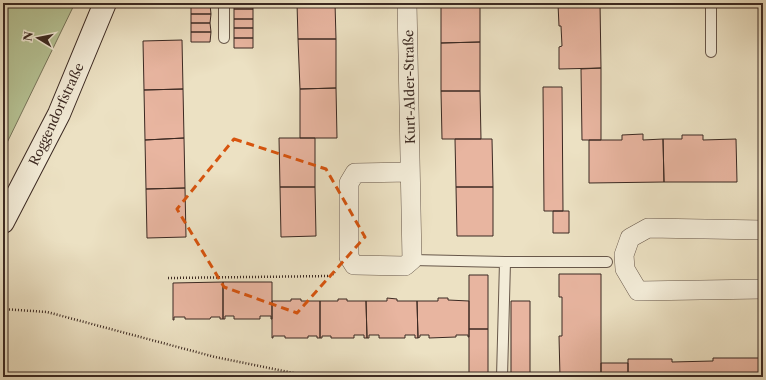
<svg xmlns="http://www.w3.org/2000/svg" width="766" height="380" font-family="'Libre Caslon Text',serif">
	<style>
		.green { fill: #b6c395; stroke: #78765c }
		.building { fill: #e8b5a0; stroke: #3b2922 }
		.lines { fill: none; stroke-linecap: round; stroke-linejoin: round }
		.lane-casing { stroke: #67574a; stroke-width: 12 }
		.street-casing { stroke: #67574a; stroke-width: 20 }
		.secondary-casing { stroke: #3b2922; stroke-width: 24 }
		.path { stroke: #3b2922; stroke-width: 2.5; stroke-dasharray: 1 2; stroke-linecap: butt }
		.lane { stroke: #f3ecd8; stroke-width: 10 }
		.street { stroke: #f3ecd8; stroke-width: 19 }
		.secondary { stroke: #f3ecd8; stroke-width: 22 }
		.marked { fill: none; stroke: #d7540e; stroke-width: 3; stroke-dasharray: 8 5; stroke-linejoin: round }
		.labels { text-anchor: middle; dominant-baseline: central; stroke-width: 3; stroke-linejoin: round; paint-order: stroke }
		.street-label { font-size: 13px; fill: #3b2922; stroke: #f3ecd8 }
	</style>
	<rect width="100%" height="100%" fill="#ece1c3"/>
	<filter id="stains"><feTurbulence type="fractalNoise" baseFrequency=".005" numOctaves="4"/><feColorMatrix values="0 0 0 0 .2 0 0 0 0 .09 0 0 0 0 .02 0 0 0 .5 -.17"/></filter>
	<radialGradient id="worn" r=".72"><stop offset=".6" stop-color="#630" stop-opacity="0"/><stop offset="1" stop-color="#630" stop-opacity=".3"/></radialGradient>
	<path class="green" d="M 3,3 L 75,3 L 3,151 Z"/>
	<path class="building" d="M 234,3 L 253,3 L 253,9 L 234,9 Z
		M 297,3 L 335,3 L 336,39 L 298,39 Z
		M 441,3 L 480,3 L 480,42 L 441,43 Z
		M 561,3 L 600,3 L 601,68 L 559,69 L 559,47 L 562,46 L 561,26 L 559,26 L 558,4 L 561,4 Z
		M 210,4 L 211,14 L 191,14 L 191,5 Z
		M 234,9 L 253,9 L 253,19 L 234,19 Z
		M 191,14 L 211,14 L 210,23 L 191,23 Z
		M 234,19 L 253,19 L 253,28 L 234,28 Z
		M 191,23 L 210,23 L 211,32 L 191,32 Z
		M 234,28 L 253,28 L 253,38 L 234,38 Z
		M 191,32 L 211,32 L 210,42 L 191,42 Z
		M 234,38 L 253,38 L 253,48 L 234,48 Z
		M 298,39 L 336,39 L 336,88 L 300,89 Z
		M 182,40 L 183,89 L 144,90 L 143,41 Z
		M 480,42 L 480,91 L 441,91 L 441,43 Z
		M 601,68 L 601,140 L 582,140 L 581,69 Z
		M 543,87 L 562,87 L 563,211 L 544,211 Z
		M 336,88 L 337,138 L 300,138 L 300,89 Z
		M 183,89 L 184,138 L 145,140 L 144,90 Z
		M 441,91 L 480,91 L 481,139 L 442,139 Z
		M 643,134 L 643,140 L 663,139 L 664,182 L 589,183 L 589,140 L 622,140 L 622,135 Z
		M 682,135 L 703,135 L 703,140 L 736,139 L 737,182 L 664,182 L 663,139 L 682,139 Z
		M 184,138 L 185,188 L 146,189 L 145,140 Z
		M 279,138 L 315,138 L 315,187 L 280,187 Z
		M 455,139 L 492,139 L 493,187 L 456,187 Z
		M 280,187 L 315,187 L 316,236 L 281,237 Z
		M 456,187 L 493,187 L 493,236 L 457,236 Z
		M 185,188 L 186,237 L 147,238 L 146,189 Z
		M 553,211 L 569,211 L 569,233 L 553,233 Z
		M 559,274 L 601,274 L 601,377 L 560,377 L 559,336 L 562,336 L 562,297 L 559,297 Z
		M 469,275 L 488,275 L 488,329 L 469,329 Z
		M 223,282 L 223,319 L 220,319 L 220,317 L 211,317 L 210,319 L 185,319 L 185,317 L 174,317 L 174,320 L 173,320 L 173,283 Z
		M 223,282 L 272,282 L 272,319 L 271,319 L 271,316 L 260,316 L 260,319 L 234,319 L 234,316 L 225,316 L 225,319 L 223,319 Z
		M 387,298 L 397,299 L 397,301 L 417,301 L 418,338 L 415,338 L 415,335 L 405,335 L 405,338 L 379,338 L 379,335 L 369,335 L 369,338 L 367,338 L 366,301 L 387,301 Z
		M 438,298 L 448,298 L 448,300 L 469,301 L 469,337 L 468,337 L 468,335 L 456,335 L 456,337 L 429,338 L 429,335 L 420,335 L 420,337 L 418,338 L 417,301 L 438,301 Z
		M 291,299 L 301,299 L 301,301 L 320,301 L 320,338 L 317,338 L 317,336 L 308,336 L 308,338 L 285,338 L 285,336 L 273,336 L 273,338 L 272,338 L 272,301 L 291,301 Z
		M 338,299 L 347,299 L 347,301 L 366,301 L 367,338 L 364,338 L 364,335 L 354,335 L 354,338 L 331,338 L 331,336 L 322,336 L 322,338 L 320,338 L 320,301 L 338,301 Z
		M 511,301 L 530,301 L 530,377 L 511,377 Z
		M 469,329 L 488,329 L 488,377 L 469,377 Z
		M 713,358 L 759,358 L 759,360 L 763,360 L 763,377 L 628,377 L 628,359 L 672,359 L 672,362 L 713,361 Z
		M 601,363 L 628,363 L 628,377 L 601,377 Z"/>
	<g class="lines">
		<defs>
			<path id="lane" d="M 224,3 L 224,38
				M 711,52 L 711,3
				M 412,260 L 505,262 L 607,262
				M 502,377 L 505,262"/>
			<path id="street" d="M 407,3 L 412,260 L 405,266 L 354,265 L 349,257 L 349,183 L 355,173 L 410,172
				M 763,230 L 648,228 L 630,238 L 624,255 L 625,269 L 638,291 L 763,289"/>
			<path id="secondary" d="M 3,222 L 59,114 L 105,3"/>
		</defs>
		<use href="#lane" class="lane-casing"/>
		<use href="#street" class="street-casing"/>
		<use href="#secondary" class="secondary-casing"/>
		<path class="path" d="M 168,278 L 331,276 L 335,272
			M 3,309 L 47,312 L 215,357 L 313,377"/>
		<use href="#lane" class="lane"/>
		<use href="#street" class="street"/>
		<use href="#secondary" class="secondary"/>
	</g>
	<path class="marked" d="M 234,139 L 326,169 L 365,237 L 297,313 L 224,287 L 177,209 Z"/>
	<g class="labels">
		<g class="street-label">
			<text transform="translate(409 87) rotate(-91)">Kurt-Alder-Straße</text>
			<text transform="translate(56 114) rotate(-65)">Roggendorfstraße</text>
		</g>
	</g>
	<rect width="766" height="380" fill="none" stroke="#ece1c3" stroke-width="16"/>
	<rect x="4" y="4" width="758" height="372" fill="none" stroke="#3b2922" stroke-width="2"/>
	<rect x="8" y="8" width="750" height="364" fill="none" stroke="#3b2922"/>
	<g transform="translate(38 38) rotate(280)" stroke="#f3ecd8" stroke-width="3" paint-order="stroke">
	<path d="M0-3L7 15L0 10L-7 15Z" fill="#3b2922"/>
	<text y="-6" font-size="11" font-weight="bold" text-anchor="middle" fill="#3b2922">N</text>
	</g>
	<rect width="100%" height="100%" filter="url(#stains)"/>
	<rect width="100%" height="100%" fill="url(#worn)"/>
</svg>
